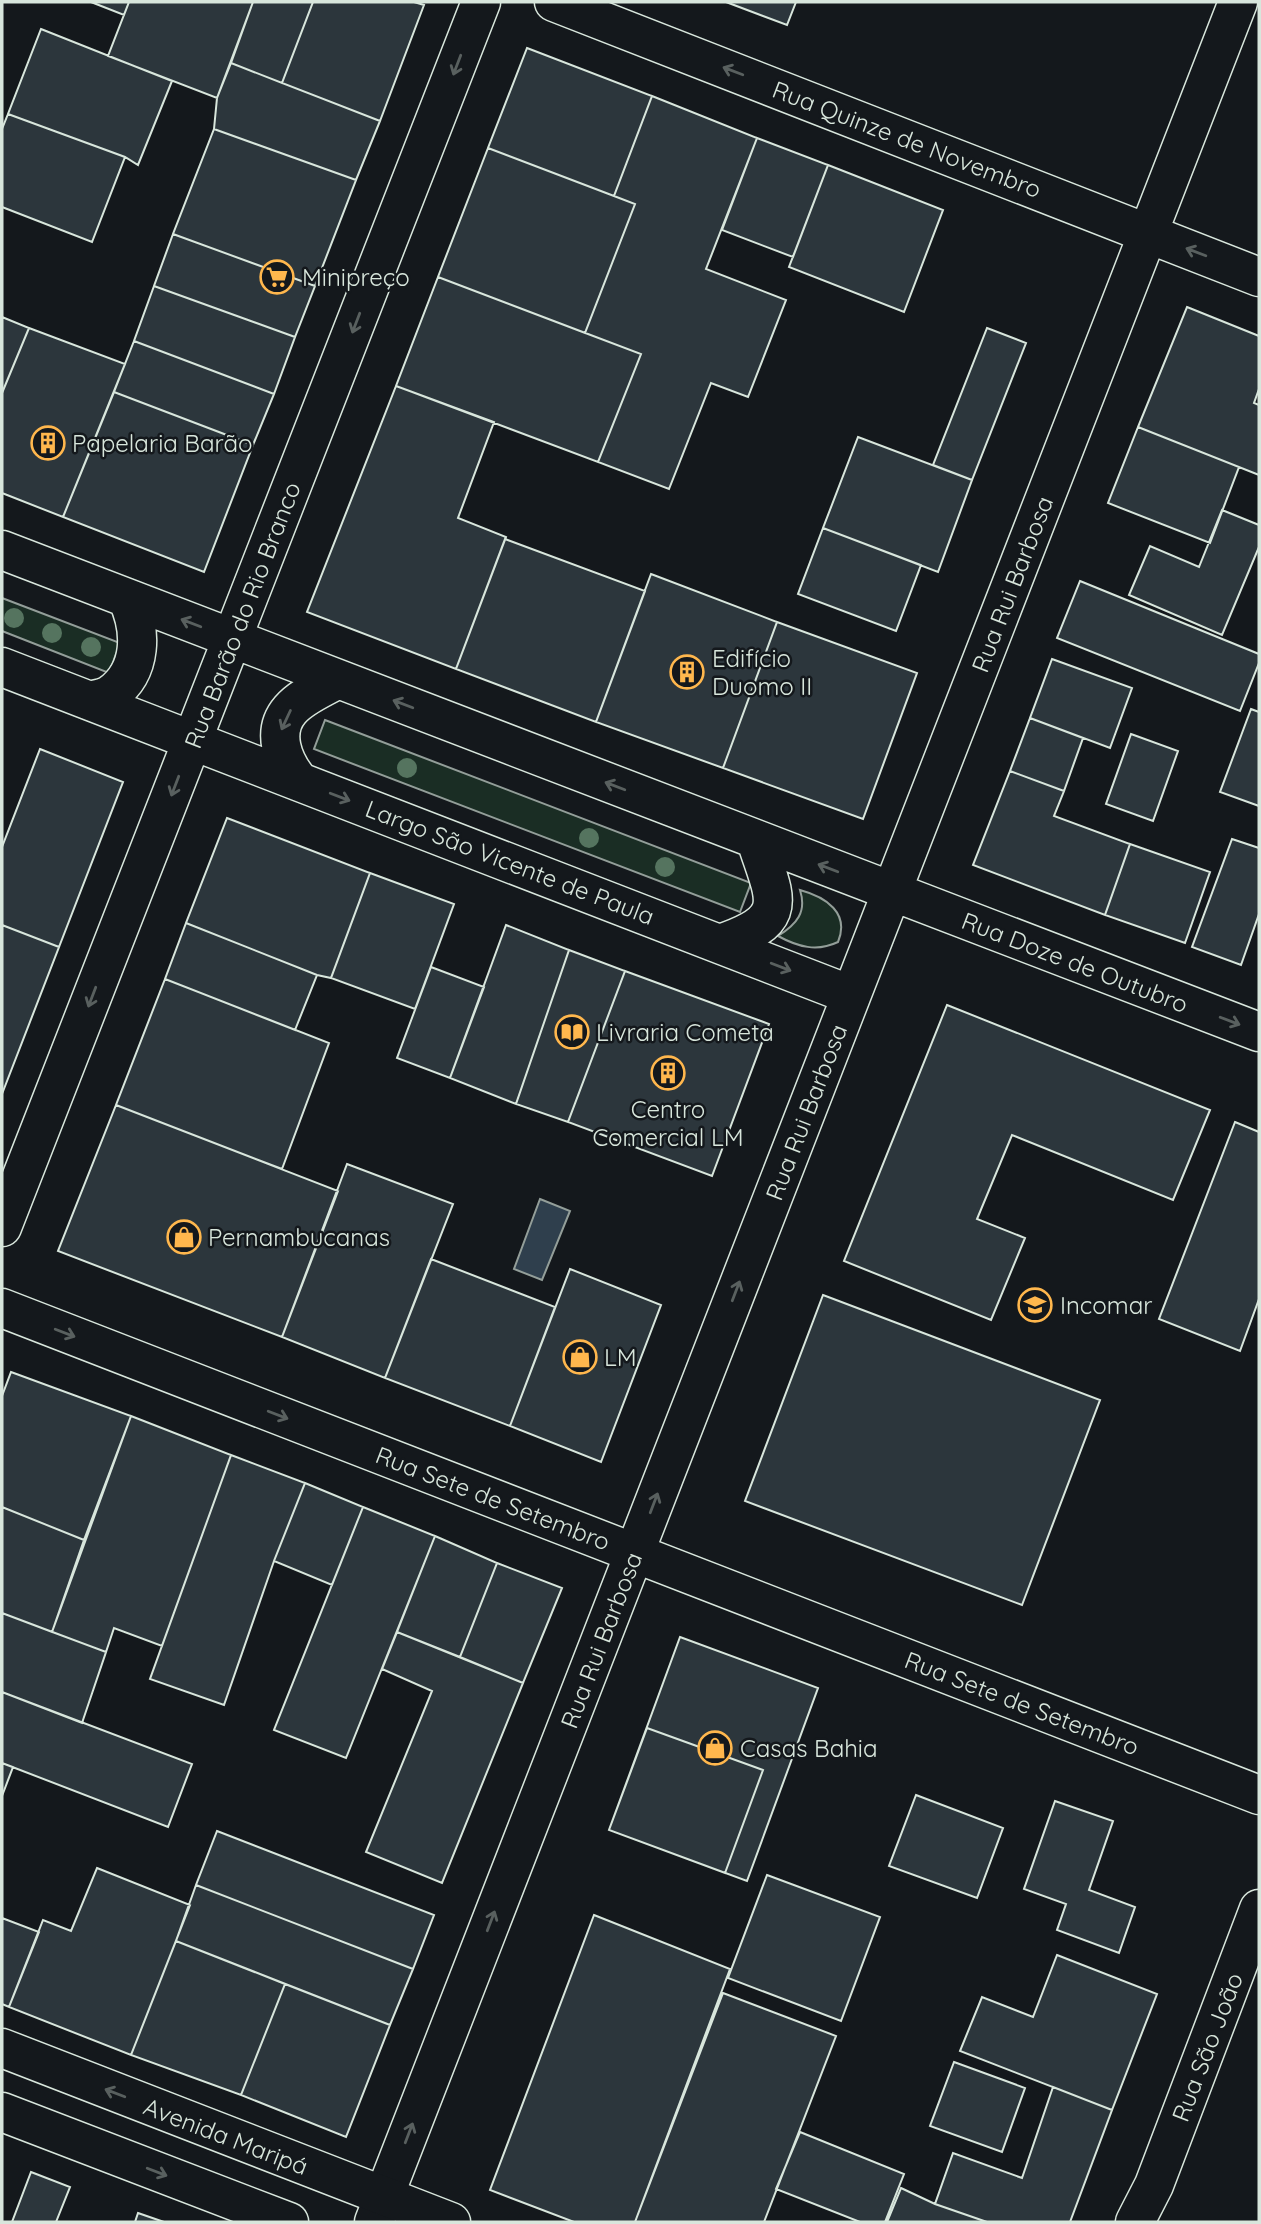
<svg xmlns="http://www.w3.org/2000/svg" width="1261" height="2224" font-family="Quicksand,sans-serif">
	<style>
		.green { fill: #1a2d24; stroke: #939e99; stroke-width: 2 }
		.water { fill: #2f3f4d; stroke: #939e99; stroke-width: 2 }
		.building { fill: #2c363c; stroke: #d8e6dc; stroke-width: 2 }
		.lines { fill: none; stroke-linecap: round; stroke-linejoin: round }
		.minor-casing { stroke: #d8e6dc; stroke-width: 41 }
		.major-casing { stroke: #d8e6dc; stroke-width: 41 }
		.minor { stroke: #14181c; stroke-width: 38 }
		.major { stroke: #14181c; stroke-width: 38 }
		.tree { fill: #55745f }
		.oneway { stroke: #59605f }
		.labels { text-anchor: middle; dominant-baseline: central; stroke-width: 5; stroke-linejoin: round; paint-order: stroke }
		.street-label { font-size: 24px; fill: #d8e6dc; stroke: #14181c }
		.poi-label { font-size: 24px; fill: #d8e6dc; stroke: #14181c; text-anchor: start }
	</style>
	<rect width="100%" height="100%" fill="#14181c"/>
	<path class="green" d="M 2,598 L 120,643 L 109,673 L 2,631 Z
		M 325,720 L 751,883 L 740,912 L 314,749 Z
		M 800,890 C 826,897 850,913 838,942 C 817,952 798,947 778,936 C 797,924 807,912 800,890 Z"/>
	<path class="water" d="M 540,1199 L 570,1211 L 542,1280 L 514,1269 Z"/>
	<path class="building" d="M 91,2 L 129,2 L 124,15 Z
		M 129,2 L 253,2 L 217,98 L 108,56 Z
		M 253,2 L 313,2 L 282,83 L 231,63 Z
		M 313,2 L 414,2 L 424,5 L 380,121 L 282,83 Z
		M 726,2 L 796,2 L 787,25 Z
		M 41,29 L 172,81 L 138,165 L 125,157 L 8,114 Z
		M 527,48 L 652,96 L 614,196 L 488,148 Z
		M 231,63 L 380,121 L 356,180 L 214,129 L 217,98 Z
		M 652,96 L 757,138 L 706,269 L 786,300 L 748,397 L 711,383 L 669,489 L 598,462 L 641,354 L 585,333 L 635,204 L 614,196 Z
		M 8,114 L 125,157 L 92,242 L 2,207 L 2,129 Z
		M 214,129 L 356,180 L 315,286 L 173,234 Z
		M 757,138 L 828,165 L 793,257 L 722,230 Z
		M 488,148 L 635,204 L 585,333 L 438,277 Z
		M 828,165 L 943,210 L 904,312 L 789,267 Z
		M 173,234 L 315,286 L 295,337 L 154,286 Z
		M 438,277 L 641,354 L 598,462 L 396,386 Z
		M 154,286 L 295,337 L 274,394 L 134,341 Z
		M 1187,307 L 1259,336 L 1259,389 L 1254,403 L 1259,405 L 1259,475 L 1138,427 Z
		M 2,317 L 29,328 L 2,393 Z
		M 29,328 L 125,364 L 63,517 L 2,493 L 2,393 Z
		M 987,328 L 1026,343 L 972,480 L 933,465 Z
		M 134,341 L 274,394 L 253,445 L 114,392 Z
		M 396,386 L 494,422 L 458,518 L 506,537 L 456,669 L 307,612 Z
		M 114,392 L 253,445 L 204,572 L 63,517 Z
		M 1138,427 L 1239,467 L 1210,543 L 1108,503 Z
		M 858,437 L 972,480 L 938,572 L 823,528 Z
		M 1222,510 L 1259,525 L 1259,547 L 1222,635 L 1129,595 L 1150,546 L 1199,567 Z
		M 823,528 L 921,565 L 896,631 L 798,594 Z
		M 505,539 L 645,591 L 596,722 L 456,669 Z
		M 651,574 L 777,622 L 723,768 L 596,722 Z
		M 1080,581 L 1259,654 L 1259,663 L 1240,711 L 1057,638 Z
		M 777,622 L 917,673 L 863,819 L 723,768 Z
		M 1052,659 L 1132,688 L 1110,748 L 1030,718 Z
		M 1251,709 L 1259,712 L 1259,806 L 1220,792 Z
		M 1030,718 L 1083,738 L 1064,791 L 1010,771 Z
		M 1131,734 L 1178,751 L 1153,821 L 1106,804 Z
		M 40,749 L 123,782 L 59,947 L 2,925 L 2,847 Z
		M 1010,771 L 1064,791 L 1054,816 L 1130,844 L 1105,915 L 973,865 Z
		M 227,818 L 370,873 L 331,978 L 317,975 L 186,923 Z
		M 1232,839 L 1259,848 L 1259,914 L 1241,965 L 1192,947 Z
		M 1130,844 L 1210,872 L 1185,943 L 1105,915 Z
		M 370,873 L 454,904 L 415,1009 L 331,978 Z
		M 186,923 L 317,975 L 295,1030 L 165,979 Z
		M 2,925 L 59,947 L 2,1094 Z
		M 506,925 L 569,950 L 516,1104 L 450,1078 Z
		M 569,950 L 625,971 L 568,1122 L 516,1104 Z
		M 431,967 L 484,987 L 450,1078 L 397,1058 Z
		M 625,971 L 769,1024 L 712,1176 L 568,1122 Z
		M 165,979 L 329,1043 L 282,1169 L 116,1105 Z
		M 947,1005 L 1210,1110 L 1173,1200 L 1012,1135 L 977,1219 L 1025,1238 L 991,1320 L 844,1261 Z
		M 116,1105 L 338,1191 L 282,1337 L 58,1251 Z
		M 1235,1122 L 1259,1132 L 1259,1299 L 1240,1351 L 1159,1319 Z
		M 347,1164 L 453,1204 L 385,1378 L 282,1337 Z
		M 431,1259 L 555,1307 L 510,1426 L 385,1378 Z
		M 570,1269 L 661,1305 L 601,1462 L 510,1426 Z
		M 823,1295 L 1100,1400 L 1022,1605 L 745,1501 Z
		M 11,1372 L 131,1416 L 84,1540 L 2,1507 L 2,1396 Z
		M 131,1416 L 231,1455 L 162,1646 L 114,1628 L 106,1652 L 52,1632 Z
		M 231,1455 L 305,1483 L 274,1561 L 224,1705 L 150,1679 Z
		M 305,1483 L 363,1507 L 332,1585 L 274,1561 Z
		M 2,1507 L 84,1540 L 52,1632 L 2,1613 Z
		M 363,1507 L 435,1536 L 346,1758 L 274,1730 Z
		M 435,1536 L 497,1563 L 460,1657 L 397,1632 Z
		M 497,1563 L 562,1588 L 523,1683 L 460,1657 Z
		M 2,1613 L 106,1652 L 82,1723 L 2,1692 Z
		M 397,1632 L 523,1683 L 442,1883 L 366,1852 L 432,1691 L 382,1669 Z
		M 680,1637 L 818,1688 L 747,1881 L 609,1830 Z
		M 2,1692 L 192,1764 L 168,1827 L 2,1763 Z
		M 647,1728 L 763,1770 L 725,1873 L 609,1830 Z
		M 2,1763 L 13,1767 L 2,1796 Z
		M 916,1795 L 1003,1828 L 977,1898 L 889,1866 Z
		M 1055,1801 L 1113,1821 L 1089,1890 L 1135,1907 L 1119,1953 L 1057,1930 L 1066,1904 L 1024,1889 Z
		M 217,1831 L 434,1915 L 413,1969 L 196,1885 Z
		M 97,1868 L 190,1905 L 131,2055 L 9,2007 L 43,1920 L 71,1931 Z
		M 767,1875 L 880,1917 L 841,2021 L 728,1978 Z
		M 196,1885 L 413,1969 L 390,2025 L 176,1941 Z
		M 594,1915 L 730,1969 L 635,2222 L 574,2222 L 490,2190 Z
		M 2,1918 L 39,1932 L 9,2007 L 2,2004 Z
		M 176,1941 L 285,1984 L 241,2095 L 131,2055 Z
		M 1057,1955 L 1157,1994 L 1112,2110 L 960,2051 L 982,1997 L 1033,2017 Z
		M 285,1984 L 390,2025 L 346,2137 L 241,2095 Z
		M 723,1993 L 836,2036 L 764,2222 L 635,2222 Z
		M 954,2062 L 1025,2088 L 1002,2152 L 930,2126 Z
		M 1053,2087 L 1112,2110 L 1070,2222 L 987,2222 L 935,2204 L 953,2153 L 1022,2178 Z
		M 800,2132 L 904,2174 L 885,2222 L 860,2222 L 776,2189 Z
		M 31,2172 L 70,2187 L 56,2222 L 12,2222 Z
		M 901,2188 L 935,2204 L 987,2222 L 887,2222 Z
		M 138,2213 L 164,2222 L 135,2222 Z"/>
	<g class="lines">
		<defs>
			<path id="minor" d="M 554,2 L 1259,277
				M 2,550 L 1259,1032
				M 2,667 L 851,995
				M 90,701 C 97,699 105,698 111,694 C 143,671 142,630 127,598
				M 299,781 C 283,762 271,732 290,710 C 302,696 323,688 338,679
				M 720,944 C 793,919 775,900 756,840
				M 2,1227 L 481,2
				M 2,1308 L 1259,1795
				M 374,2222 L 1238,2"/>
			<path id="major" d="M 2,2048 L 451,2222
				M 2,2112 L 289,2222
				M 1135,2222 L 1154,2185 L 1259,1909"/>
		</defs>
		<use href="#minor" class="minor-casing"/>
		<use href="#major" class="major-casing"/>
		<use href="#minor" class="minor"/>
		<use href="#major" class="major"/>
	</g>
	<g class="tree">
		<circle cx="14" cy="618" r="10"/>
		<circle cx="52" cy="633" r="10"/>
		<circle cx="91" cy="647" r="10"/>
		<circle cx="407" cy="768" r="10"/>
		<circle cx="589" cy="838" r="10"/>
		<circle cx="665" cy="867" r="10"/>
	</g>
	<defs><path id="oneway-shaft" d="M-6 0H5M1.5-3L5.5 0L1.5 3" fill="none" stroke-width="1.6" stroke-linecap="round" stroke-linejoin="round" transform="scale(1.75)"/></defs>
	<g class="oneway">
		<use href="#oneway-shaft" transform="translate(457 65) rotate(111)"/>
		<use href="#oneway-shaft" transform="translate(733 71) rotate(-159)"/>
		<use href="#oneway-shaft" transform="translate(1196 252) rotate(-159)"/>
		<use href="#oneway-shaft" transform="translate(356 323) rotate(111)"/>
		<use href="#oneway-shaft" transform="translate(191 623) rotate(-159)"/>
		<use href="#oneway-shaft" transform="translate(403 704) rotate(-159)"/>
		<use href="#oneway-shaft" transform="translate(286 720) rotate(115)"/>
		<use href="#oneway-shaft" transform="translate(175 786) rotate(111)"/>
		<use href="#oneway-shaft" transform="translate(615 786) rotate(-159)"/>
		<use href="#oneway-shaft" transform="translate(340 797) rotate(21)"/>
		<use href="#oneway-shaft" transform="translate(828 868) rotate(-159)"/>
		<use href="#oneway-shaft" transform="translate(781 967) rotate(21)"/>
		<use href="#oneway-shaft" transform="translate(92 997) rotate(111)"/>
		<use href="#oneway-shaft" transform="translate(1230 1021) rotate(21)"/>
		<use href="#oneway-shaft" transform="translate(736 1291) rotate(-69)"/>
		<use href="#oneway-shaft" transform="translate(65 1333) rotate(21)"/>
		<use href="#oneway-shaft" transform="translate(278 1415) rotate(21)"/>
		<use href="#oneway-shaft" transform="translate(654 1503) rotate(-69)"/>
		<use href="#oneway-shaft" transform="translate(491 1921) rotate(-69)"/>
		<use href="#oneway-shaft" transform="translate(115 2093) rotate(-159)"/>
		<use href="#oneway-shaft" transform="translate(409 2133) rotate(-69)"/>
		<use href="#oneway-shaft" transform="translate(157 2172) rotate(21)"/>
	</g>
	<defs>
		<symbol id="supermarket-ring" viewBox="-11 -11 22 22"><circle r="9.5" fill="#14181c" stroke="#ffb74d" stroke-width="1.5"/><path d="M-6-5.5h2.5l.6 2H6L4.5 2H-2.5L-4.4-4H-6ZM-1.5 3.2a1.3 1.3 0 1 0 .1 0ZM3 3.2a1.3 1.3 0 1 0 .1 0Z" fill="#ffb74d"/></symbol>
		<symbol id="building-ring" viewBox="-11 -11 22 22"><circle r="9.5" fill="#14181c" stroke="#ffb74d" stroke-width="1.5"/><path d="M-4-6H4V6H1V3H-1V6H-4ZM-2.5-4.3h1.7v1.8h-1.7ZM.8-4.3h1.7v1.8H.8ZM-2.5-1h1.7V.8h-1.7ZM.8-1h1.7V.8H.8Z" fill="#ffb74d"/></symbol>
		<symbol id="library-ring" viewBox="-11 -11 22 22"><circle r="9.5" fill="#14181c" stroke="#ffb74d" stroke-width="1.5"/><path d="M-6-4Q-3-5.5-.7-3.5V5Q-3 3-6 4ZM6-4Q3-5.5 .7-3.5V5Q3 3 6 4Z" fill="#ffb74d"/></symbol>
		<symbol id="shop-ring" viewBox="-11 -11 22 22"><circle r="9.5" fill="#14181c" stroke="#ffb74d" stroke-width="1.5"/><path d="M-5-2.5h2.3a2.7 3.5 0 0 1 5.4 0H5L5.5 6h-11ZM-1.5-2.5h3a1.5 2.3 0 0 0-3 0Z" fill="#ffb74d"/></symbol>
		<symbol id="school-ring" viewBox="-11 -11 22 22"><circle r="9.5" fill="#14181c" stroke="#ffb74d" stroke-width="1.5"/><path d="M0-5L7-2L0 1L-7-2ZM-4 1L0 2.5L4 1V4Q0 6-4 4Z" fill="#ffb74d"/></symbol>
	</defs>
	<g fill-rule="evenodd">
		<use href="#supermarket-ring" x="258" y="258" width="38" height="38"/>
		<use href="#building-ring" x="29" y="424" width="38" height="38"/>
		<use href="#building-ring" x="668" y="653" width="38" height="38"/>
		<use href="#library-ring" x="553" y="1013" width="38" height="38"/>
		<use href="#building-ring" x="649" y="1054" width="38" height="38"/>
		<use href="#shop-ring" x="165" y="1218" width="38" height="38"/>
		<use href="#school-ring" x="1016" y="1286" width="38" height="38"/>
		<use href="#shop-ring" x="561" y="1338" width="38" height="38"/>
		<use href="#shop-ring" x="696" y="1729" width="38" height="38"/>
	</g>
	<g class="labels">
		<g class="street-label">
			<text transform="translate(907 139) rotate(21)">Rua Quinze de Novembro</text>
			<text transform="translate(1012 584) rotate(-69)">Rua Rui Barbosa</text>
			<text transform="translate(242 615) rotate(-69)">Rua Barão do Rio Branco</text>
			<text transform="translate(510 862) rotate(21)">Largo São Vicente de Paula</text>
			<text transform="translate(1075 962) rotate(21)">Rua Doze de Outubro</text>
			<text transform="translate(806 1112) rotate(-69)">Rua Rui Barbosa</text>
			<text transform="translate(493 1498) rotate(21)">Rua Sete de Setembro</text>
			<text transform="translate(601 1640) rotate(-69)">Rua Rui Barbosa</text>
			<text transform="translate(1022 1703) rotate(21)">Rua Sete de Setembro</text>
			<text transform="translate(1207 2047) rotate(-69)">Rua São João</text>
			<text transform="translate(226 2136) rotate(21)">Avenida Maripá</text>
		</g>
		<g class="poi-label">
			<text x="302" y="277">Minipreço</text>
			<text x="72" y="443">Papelaria Barão</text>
			<text x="712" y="658">Edifício<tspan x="712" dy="28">Duomo II</tspan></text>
			<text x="596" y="1032">Livraria Cometa</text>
			<text x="668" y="1109" text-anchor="middle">Centro<tspan x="668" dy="28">Comercial LM</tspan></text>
			<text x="208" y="1237">Pernambucanas</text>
			<text x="1060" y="1305">Incomar</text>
			<text x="604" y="1357">LM</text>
			<text x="740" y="1748">Casas Bahia</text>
		</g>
	</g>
	<rect width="1261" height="2224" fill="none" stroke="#d8e6dc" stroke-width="7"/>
</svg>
